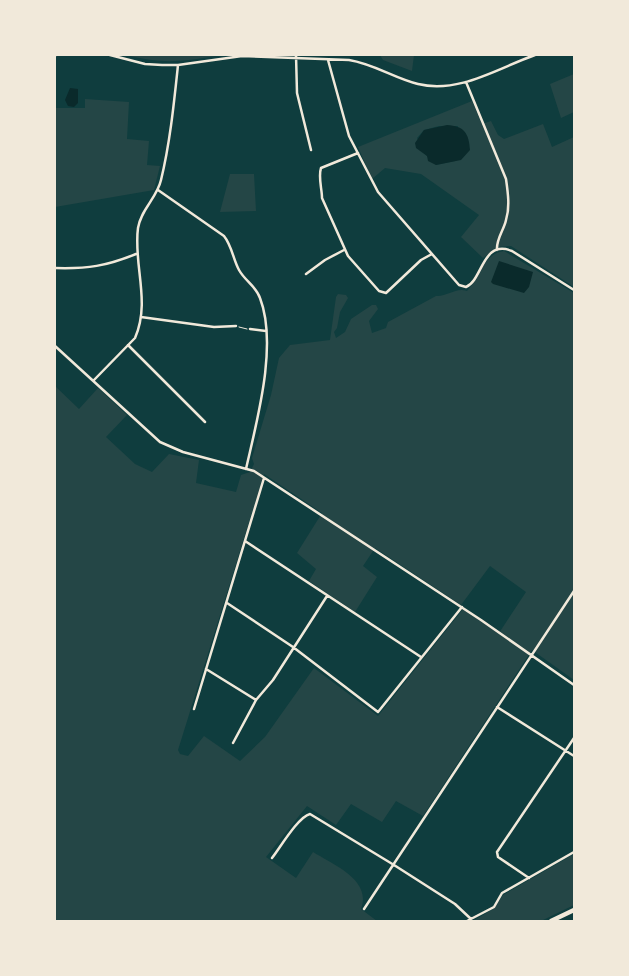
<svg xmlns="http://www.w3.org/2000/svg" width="629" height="976" font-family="Figtree,sans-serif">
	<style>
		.green { fill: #244646; fill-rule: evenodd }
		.water { fill: #0a2a2b }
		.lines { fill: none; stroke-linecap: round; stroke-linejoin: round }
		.path { stroke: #f1e9da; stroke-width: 1 }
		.minor { stroke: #f1e9da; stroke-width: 2.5 }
		.primary { stroke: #f1e9da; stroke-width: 4.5 }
	</style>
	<rect width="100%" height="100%" fill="#0f3d3e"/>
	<path class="green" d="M 126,55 L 216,55 L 216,56 C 180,62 162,64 126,55 Z
		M 380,55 L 414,55 L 412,71 L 383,60 Z
		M 574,74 L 574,112 L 561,118 L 550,84 Z
		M 85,99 L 129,102 L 127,139 L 149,141 L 147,165 L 160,166 L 154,190 L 55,207 L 55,108 L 85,108 Z
		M 472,101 L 482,124 L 491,121 L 498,135 L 504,139 L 543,124 L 552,147 L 574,137 L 574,287 L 511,246 L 498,247 L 483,258 L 461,237 L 479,215 L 421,174 L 385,168 L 372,179 L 358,147 ZM 439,126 L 458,126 L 455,161 L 436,165 L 425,154 L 417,138 L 424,130 Z
		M 230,174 L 254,174 L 256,211 L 220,212 Z
		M 504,251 L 574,293 L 574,680 L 532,650 L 423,816 L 396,801 L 382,822 L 351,804 L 336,825 L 307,806 L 266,857 L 296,878 L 313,852 C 334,865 372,880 361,909 L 377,921 L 55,921 L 55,386 L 79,409 L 98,388 L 127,415 L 106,437 L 135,464 L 152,472 L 169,454 L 199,460 L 196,483 L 236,492 L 241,475 L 250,472 L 254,464 L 252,458 L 271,395 L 279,358 L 290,345 L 330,340 L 336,297 L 338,294 L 346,295 L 348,298 L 340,312 L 337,328 L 334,332 L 336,338 L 345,332 L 351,319 L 372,305 L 376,305 L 378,309 L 369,321 L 372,333 L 386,328 L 388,322 L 436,296 C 447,297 456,287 467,291 C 480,277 483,254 504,251 ZM 264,474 L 322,513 L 297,553 L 316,569 L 309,581 L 355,612 L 377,577 L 363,566 L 375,548 L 461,605 L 490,566 L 526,592 L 499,633 L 463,609 L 378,716 L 314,668 L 265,737 L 240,761 L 204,736 L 188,756 L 180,754 L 178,750 Z
		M 574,854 L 574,905 L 541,921 L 473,921 L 493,909 L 503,895 Z"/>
	<path class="water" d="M 70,88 L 78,89 L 78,103 L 74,107 L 68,106 L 65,100 Z
		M 447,125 C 464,126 469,133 470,150 L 461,160 L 436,165 L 428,161 L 427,156 L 416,148 L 415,143 L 424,130 Z
		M 499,261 L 533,272 L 529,287 L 524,293 L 493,284 L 491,282 Z"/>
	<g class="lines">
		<path class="path" d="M 239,327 L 247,329"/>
		<path class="minor" d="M 55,55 L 56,55
			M 110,55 L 145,64 L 162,65 L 178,65 L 242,56 L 349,60 C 374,64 394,78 418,84 C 459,94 498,68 535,55
			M 296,55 L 297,93 L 311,150
			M 328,60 L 349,136 L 378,192 L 459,285 L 466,287 C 483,280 482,239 512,251 L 574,290
			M 466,82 L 506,179 C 508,193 510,207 506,220 C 504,230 496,239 497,250
			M 358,153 L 321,168 C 318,177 322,189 322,198 L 348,256 L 379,291 L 386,293 L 421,260 L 432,254
			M 158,190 L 224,236 C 232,246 233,259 239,270 C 245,281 256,286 260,298 C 278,345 257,420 246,469
			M 55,268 C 88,269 106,266 136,254
			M 306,274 L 325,260 L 344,250
			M 141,317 L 214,327 L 236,326
			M 250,329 L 266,331
			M 128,345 L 205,422
			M 55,346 L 160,442 L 183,452 L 254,471 L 481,620 L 574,685
			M 94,380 L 135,338 C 151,302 133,264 138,228 C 141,209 157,198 161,180 C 170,143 174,103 178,65
			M 245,541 L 421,657
			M 227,603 L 293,647 L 378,712 L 462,607
			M 206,669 L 256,700
			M 497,707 L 574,756
			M 194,709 L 264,478
			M 233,743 L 256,700 L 273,680 L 327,596
			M 272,858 C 280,848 298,817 310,814 L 394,865 L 455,904 L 471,919
			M 529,878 L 498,857 L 497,852 L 574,738
			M 364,909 L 574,591
			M 467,921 L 494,907 L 502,893 L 574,852"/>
		<path class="primary" d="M 551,921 L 574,910"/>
	</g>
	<rect width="629" height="976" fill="none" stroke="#f1e9da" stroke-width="112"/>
</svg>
